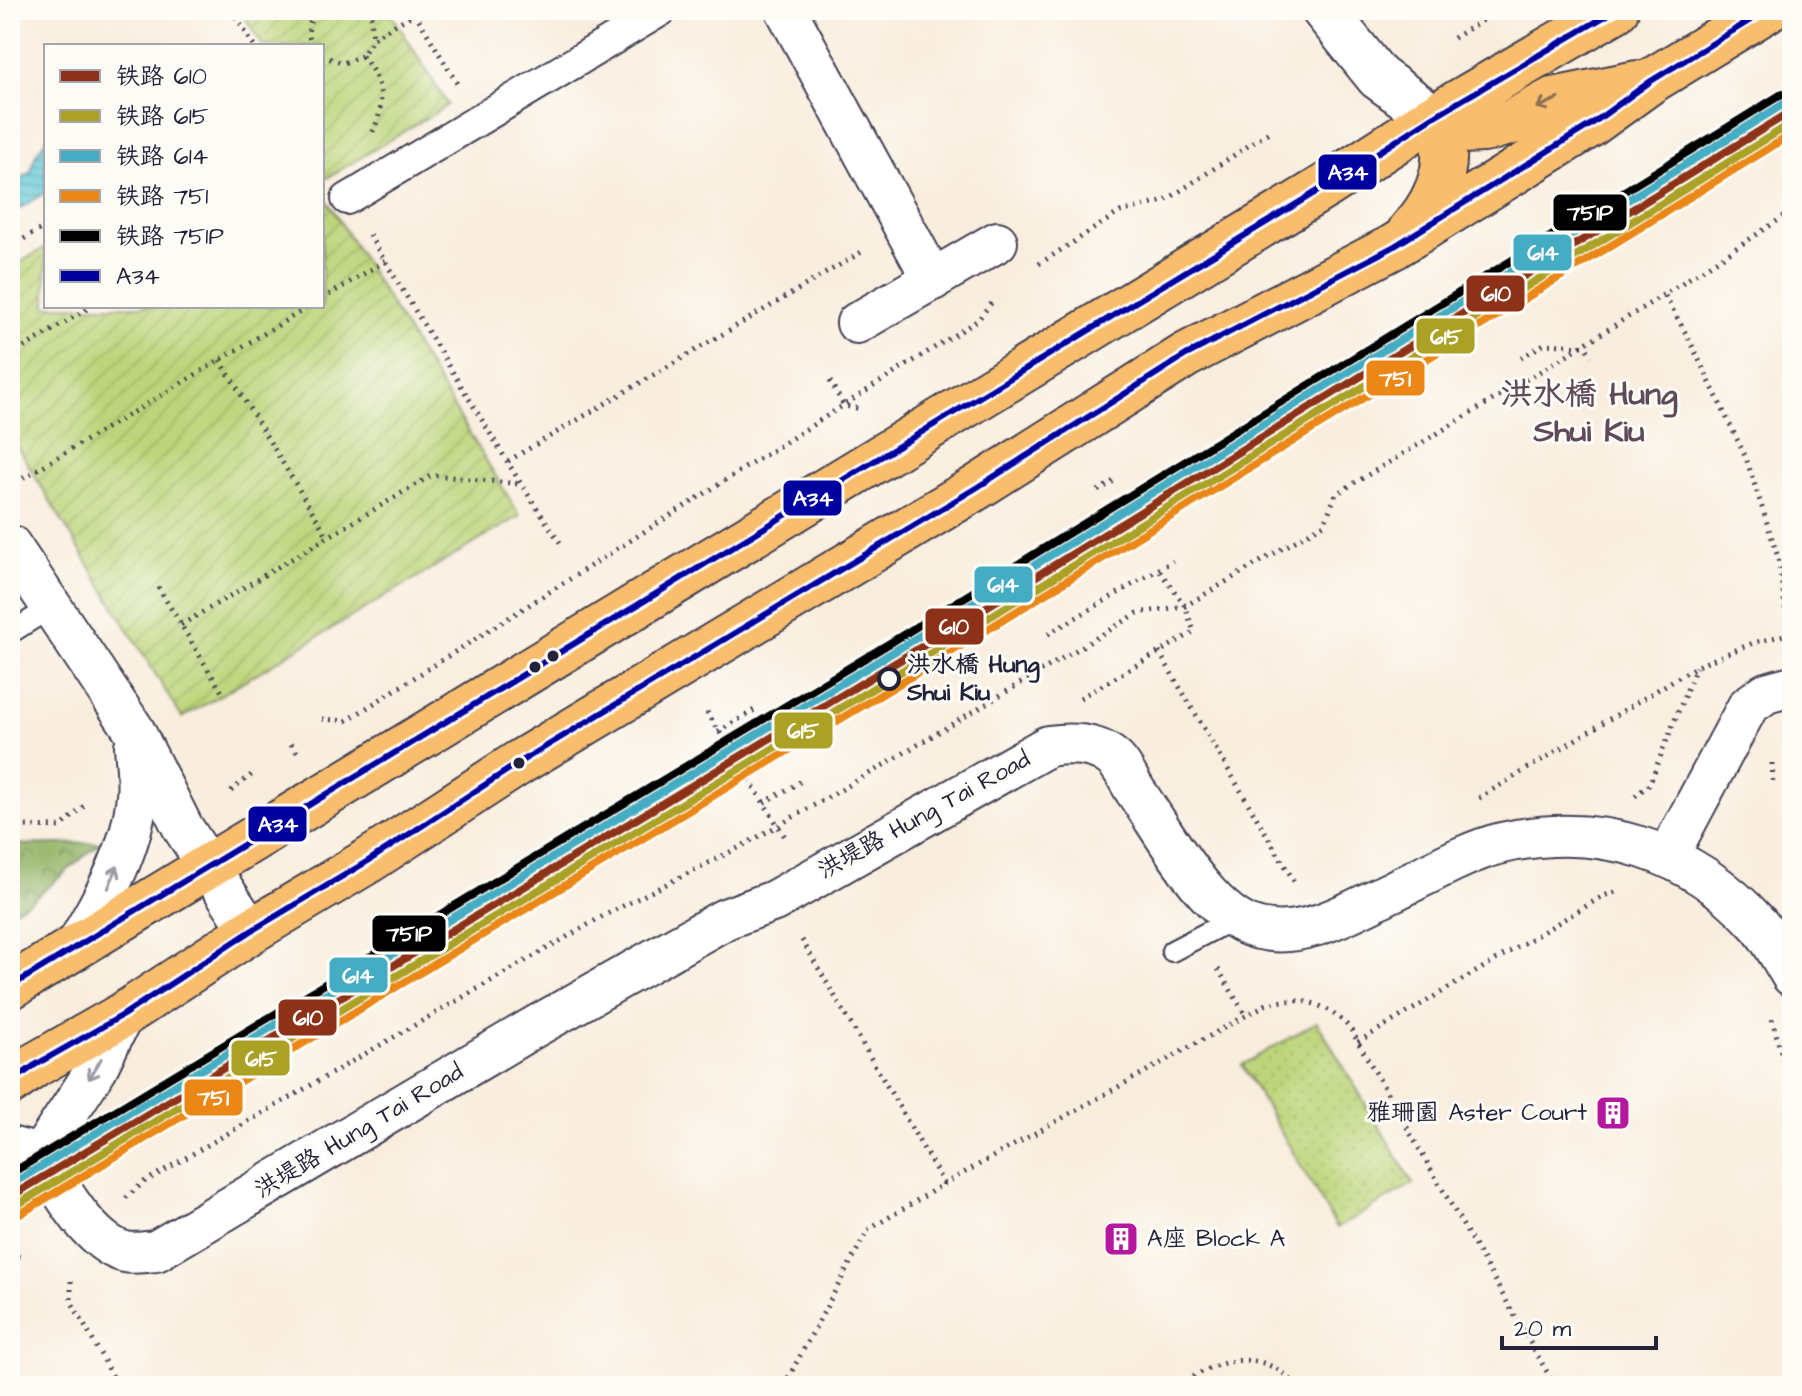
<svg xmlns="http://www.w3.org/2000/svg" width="1802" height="1396" font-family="'Architects Daughter','LXGW WenKai TC',sans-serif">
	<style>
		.grass { fill: url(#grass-dots); stroke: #707c5a; stroke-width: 2 }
		.forest { fill: url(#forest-crowns); stroke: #5c6c52; stroke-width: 2 }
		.garden { fill: url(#garden-furrows); stroke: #707c5a; stroke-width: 2 }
		.water { fill: url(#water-rules); stroke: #3e7488; stroke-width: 2 }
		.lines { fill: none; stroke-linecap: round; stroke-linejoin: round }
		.service-casing { stroke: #424053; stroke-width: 24 }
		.pedestrian-casing { stroke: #424053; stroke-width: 34 }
		.minor-casing { stroke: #424053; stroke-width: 44 }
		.tertiary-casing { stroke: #424053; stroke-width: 48 }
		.primary-casing { stroke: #424053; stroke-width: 48 }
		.path { stroke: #424053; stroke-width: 5; stroke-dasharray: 2 6; stroke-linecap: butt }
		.service { stroke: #fff; stroke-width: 20 }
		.pedestrian { stroke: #fff; stroke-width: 30 }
		.minor { stroke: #fff; stroke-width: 40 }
		.tertiary { stroke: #fff; stroke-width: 44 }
		.primary { stroke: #f9be6d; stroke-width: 44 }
		.bus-1-casing { stroke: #fdfcf7; stroke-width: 12 }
		.bus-1 { stroke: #0000a0; stroke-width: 6 }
		.rail-1-casing { stroke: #fdfcf7; stroke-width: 14 }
		.rail-2-casing { stroke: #fdfcf7; stroke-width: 14 }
		.rail-3-casing { stroke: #fdfcf7; stroke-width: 14 }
		.rail-4-casing { stroke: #fdfcf7; stroke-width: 14 }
		.rail-5-casing { stroke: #fdfcf7; stroke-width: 14 }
		.rail-1 { stroke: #8d3219; stroke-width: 8 }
		.rail-2 { stroke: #aaa125; stroke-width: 8 }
		.rail-3 { stroke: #44adc3; stroke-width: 8 }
		.rail-4 { stroke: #ea8716; stroke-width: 8 }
		.rail-5 { stroke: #000; stroke-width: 8 }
		.oneway { stroke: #8e7054 }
		.oneway2 { stroke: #9c9ca7 }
		.bus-dot { fill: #22223b; stroke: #fdfcf7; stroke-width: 3 }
		.stop-dot { fill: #fdfcf7; stroke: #22223b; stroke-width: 4 }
		.labels { text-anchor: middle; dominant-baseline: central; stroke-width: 6; stroke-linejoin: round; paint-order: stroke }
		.stop-label { font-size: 24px; font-weight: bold; fill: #22223b; stroke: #fdfcf7; text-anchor: start }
		.street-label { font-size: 24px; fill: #22223b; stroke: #fdfcf7 }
		.poi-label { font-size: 24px; fill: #22223b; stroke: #fdfcf7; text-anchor: end }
		.district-label { font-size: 32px; font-weight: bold; fill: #5e4a59; stroke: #fdfcf7 }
		.line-badge { stroke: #fdfcf7; stroke-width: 3 }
		.badge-label { font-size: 22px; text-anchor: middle; font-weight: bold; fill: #fff }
	</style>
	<defs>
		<pattern id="grass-dots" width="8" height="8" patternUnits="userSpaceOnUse" patternTransform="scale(2)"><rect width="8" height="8" fill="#bdd57a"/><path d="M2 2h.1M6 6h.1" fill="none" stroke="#a2b76a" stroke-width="1.8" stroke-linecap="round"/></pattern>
		<pattern id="forest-crowns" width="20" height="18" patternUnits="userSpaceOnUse" patternTransform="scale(2)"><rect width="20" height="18" fill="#96b66a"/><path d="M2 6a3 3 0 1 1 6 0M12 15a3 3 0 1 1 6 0" fill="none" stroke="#7a9458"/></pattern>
		<pattern id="garden-furrows" width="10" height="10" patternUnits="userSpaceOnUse" patternTransform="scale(2)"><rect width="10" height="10" fill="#bdd57a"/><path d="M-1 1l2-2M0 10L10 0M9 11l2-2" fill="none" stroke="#a2b76a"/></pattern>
		<pattern id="water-rules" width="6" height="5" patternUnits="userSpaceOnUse" patternTransform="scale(2)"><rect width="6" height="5" fill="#5ac5d5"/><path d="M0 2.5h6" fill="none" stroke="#4aa0ae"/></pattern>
	</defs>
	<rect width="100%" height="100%" fill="#fdfcf7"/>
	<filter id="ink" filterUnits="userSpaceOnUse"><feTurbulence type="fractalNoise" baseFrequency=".0125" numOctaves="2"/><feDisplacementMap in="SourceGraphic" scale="16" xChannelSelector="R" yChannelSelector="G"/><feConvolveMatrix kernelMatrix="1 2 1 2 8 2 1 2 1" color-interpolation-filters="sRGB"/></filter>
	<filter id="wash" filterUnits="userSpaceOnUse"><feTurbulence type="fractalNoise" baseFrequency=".006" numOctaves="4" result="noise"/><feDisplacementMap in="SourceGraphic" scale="32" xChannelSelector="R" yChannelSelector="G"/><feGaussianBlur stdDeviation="1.8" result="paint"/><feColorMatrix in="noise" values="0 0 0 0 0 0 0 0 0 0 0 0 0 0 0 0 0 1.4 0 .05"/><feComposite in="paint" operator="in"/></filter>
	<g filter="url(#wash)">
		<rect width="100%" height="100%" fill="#f9eddd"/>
		<path class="grass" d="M 1317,1022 L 1413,1184 L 1337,1228 L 1242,1065 Z"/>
		<path class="forest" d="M 100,843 L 36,897 L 10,913 L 10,845 Z"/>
		<path class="garden" d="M 240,10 L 389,10 L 448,105 L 322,181 L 322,46 L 263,46 Z
			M 322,192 L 520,516 L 182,718 L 10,435 L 10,269 L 46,247 L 46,306 L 322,306 Z"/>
		<path class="water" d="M 46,139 L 46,192 L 21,208 L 12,210 L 10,209 L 10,185 L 31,172 L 35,156 Z"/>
	</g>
	<g filter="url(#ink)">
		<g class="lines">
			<defs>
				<path id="service" d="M 10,633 L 50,608
					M 1172,951 L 1233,919"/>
				<path id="pedestrian" d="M 347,199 L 662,10"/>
				<path id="minor" d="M 786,10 L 933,280
					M 857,323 L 997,242
					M 10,545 L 134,730 L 183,828 L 251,931
					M 1668,856 L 1748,706 L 1766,693 L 1792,686
					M 76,946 C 103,899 132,851 137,796 C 139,779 136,762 135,746
					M 10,1147 L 40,1155 C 58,1185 89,1243 125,1252 C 134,1254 147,1252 156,1251 L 531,1029 L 725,919 L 774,901 L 1048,746 C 1069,743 1095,743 1112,757 C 1122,764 1129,782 1136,792 C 1165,833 1209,918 1259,929 C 1304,940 1351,911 1391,892 C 1423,877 1467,851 1502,843 C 1600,821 1692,850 1759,925 C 1772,940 1782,960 1792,976
					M 40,1155 L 97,1068 L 123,1015"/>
				<path id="tertiary" d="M 1324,10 L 1378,77 L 1433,117"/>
				<path id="primary" d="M 1433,117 L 1460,131 L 1484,130 L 1512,122 L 1553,100 L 1637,83
					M 1410,231 C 1432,208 1449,175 1443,141 C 1441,133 1436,124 1433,117
					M 10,987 L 1326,186 L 1433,117 L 1616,10
					M 10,1083 L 35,1065 L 123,1015 L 251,931 L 368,861 L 520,762 L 976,488 L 1186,355 L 1393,247 L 1590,125 L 1651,81 L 1767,10"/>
			</defs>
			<use href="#service" class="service-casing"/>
			<use href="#pedestrian" class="pedestrian-casing"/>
			<use href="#minor" class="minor-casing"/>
			<use href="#tertiary" class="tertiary-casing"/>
			<use href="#primary" class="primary-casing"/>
			<path class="path" d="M 232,10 L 254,46
				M 365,10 L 371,17 L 373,38
				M 1453,38 L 1500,10
				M 313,46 C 305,34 309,21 316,10
				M 322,56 L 343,63 L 362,56 L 373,38 L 415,13 L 458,85
				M 362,56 C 383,81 387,105 371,135
				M 369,235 L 521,484 L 563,547
				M 10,247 L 46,226
				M 1039,264 L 1120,212 L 1165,201 L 1269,132
				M 1665,296 L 1689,339 L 1746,458 L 1778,557 L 1789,635
				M 322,299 L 385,261
				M 10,356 L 92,306
				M 1521,358 L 1544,344 L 1585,346 L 1592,356
				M 220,360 L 328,537
				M 830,381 L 844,406 L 862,409
				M 508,461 L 865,250
				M 23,478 L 310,306
				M 1098,491 L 1117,479
				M 158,587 L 223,694
				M 181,625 L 432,475 L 520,484
				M 1048,634 L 1173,561
				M 1159,652 L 1295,883
				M 1080,698 L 1194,632 L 1185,606 L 1159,570
				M 707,712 L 787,840
				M 322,719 L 346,721 L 978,320 L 992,302
				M 718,732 L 756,709
				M 291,744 L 299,755
				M 1772,763 L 1773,786
				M 231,791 L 255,772
				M 1635,796 L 1649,785 L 1696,667
				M 1479,798 L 1697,666 L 1753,643 L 1792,633
				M 764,803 L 800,782
				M 10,828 L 21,826 L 61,827 L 85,805 L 88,806
				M 802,940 L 944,1184
				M 1218,969 L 1246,1016
				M 1772,1019 L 1792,1094
				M 1358,1042 L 1603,896 L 1619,891
				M 126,1198 L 144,1182 L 603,916 L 740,847 L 862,778 L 1138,613 L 1185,606 L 1324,524 L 1336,494 C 1490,402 1643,311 1792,211
				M 10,1258 L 24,1256
				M 71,1281 L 71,1301 L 118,1386
				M 775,1386 L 787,1380 L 868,1230 L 944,1184 L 1265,1005 C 1299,995 1326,1002 1350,1028 L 1555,1386
				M 1180,1386 C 1218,1358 1261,1346 1297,1386"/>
			<use href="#service" class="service"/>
			<use href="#pedestrian" class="pedestrian"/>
			<use href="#minor" class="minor"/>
			<use href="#tertiary" class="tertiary"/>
			<use href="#primary" class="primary"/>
			<defs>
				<path id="bus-1" d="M 10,987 L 1326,186 L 1433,117 L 1616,10
					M 10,1083 L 35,1065 L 123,1015 L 251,931 L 368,861 L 520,762 L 976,488 L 1186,355 L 1393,247 L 1590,125 L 1651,81 L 1767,10"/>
			</defs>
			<use href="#bus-1" class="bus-1-casing"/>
			<use href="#bus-1" class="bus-1"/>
			<defs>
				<path id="rail-1" d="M 10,1197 L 900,660 L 1792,111"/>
				<path id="rail-2" d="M 15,1206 L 905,669 L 1792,123"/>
				<path id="rail-3" d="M 10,1185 L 895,651 L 1787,102"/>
				<path id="rail-4" d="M 20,1214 L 910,677 L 1792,134"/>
				<path id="rail-5" d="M 10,1174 L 890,643 L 1782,94"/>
			</defs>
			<use href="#rail-1" class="rail-1-casing"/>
			<use href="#rail-2" class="rail-2-casing"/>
			<use href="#rail-3" class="rail-3-casing"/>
			<use href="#rail-4" class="rail-4-casing"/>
			<use href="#rail-5" class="rail-5-casing"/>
			<use href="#rail-1" class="rail-1"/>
			<use href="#rail-2" class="rail-2"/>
			<use href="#rail-3" class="rail-3"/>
			<use href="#rail-4" class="rail-4"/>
			<use href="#rail-5" class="rail-5"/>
		</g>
		<defs><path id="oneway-shaft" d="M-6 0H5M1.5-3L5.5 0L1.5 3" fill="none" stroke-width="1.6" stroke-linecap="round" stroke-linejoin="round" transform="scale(2)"/></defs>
		<use class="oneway" href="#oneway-shaft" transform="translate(1548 103) rotate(157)"/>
		<g class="oneway2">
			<use href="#oneway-shaft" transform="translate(113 877) rotate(-67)"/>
			<use href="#oneway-shaft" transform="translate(95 1069) rotate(121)"/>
		</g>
	</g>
	<defs>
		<symbol id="building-square" viewBox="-11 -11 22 22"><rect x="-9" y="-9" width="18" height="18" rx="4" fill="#b5179e" stroke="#fdfcf7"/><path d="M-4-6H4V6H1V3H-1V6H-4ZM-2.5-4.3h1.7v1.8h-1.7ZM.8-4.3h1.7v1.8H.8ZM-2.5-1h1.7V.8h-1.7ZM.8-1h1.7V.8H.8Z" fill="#fff"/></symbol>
	</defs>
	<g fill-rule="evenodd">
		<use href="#building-square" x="1593" y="1093" width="40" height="40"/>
		<use href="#building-square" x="1101" y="1219" width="40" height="40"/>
	</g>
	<g class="bus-dot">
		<circle cx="553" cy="656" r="7"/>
		<circle cx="535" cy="667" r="7"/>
		<circle cx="519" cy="763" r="7"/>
	</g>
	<circle class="stop-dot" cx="889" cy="679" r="10"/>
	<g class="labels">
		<g class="stop-label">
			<text x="907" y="665">洪水橋 Hung<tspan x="907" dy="28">Shui Kiu</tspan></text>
		</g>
		<g class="street-label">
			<text transform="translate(924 815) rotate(-29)">洪堤路 Hung Tai Road</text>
			<text transform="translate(359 1131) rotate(-31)">洪堤路 Hung Tai Road</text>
		</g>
		<g class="poi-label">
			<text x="1587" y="1113">雅珊園 Aster Court</text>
			<text x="1147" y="1239" text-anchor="start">A座 Block A</text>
		</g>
		<g class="district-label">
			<text x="1589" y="394">洪水橋 Hung<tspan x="1589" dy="37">Shui Kiu</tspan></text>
		</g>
	</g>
	<g class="line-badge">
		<rect x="1317" y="153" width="61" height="38" rx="8" fill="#0000a0"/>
		<rect x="1552" y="193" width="76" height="39" rx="8" fill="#000"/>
		<rect x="1512" y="233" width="61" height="39" rx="8" fill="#44adc3"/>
		<rect x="1465" y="274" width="61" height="39" rx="8" fill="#8d3219"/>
		<rect x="1415" y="317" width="61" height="38" rx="8" fill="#aaa125"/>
		<rect x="1365" y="359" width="61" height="38" rx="8" fill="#ea8716"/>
		<rect x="782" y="479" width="61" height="38" rx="8" fill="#0000a0"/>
		<rect x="973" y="565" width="61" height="39" rx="8" fill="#44adc3"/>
		<rect x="924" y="607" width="61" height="39" rx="8" fill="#8d3219"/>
		<rect x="773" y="711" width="61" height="39" rx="8" fill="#aaa125"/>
		<rect x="247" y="805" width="61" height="38" rx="8" fill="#0000a0"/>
		<rect x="371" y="914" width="76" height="39" rx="8" fill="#000"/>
		<rect x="328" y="956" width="61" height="38" rx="8" fill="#44adc3"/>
		<rect x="277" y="998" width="61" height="39" rx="8" fill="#8d3219"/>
		<rect x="230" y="1039" width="61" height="38" rx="8" fill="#aaa125"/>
		<rect x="183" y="1078" width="61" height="39" rx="8" fill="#ea8716"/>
	</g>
	<g class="badge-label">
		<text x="1348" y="180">A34</text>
		<text x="1590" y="220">751P</text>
		<text x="1543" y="260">614</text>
		<text x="1496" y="301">610</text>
		<text x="1446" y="344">615</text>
		<text x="1395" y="386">751</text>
		<text x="813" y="506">A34</text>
		<text x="1003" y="592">614</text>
		<text x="954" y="634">610</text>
		<text x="803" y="738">615</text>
		<text x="278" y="832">A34</text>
		<text x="409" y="941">751P</text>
		<text x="358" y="983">614</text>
		<text x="308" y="1025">610</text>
		<text x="261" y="1066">615</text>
		<text x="213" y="1105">751</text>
	</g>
	<rect width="1802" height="1396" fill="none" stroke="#fdfcf7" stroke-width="40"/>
	<rect x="44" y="44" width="280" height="264" fill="#fdfcf7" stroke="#a5a5ac" stroke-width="2"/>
	<rect x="60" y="70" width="40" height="12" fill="#8d3219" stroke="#a5a5ac" stroke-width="2"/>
	<text x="116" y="84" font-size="24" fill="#22223b">铁路 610</text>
	<rect x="60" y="110" width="40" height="12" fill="#aaa125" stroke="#a5a5ac" stroke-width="2"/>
	<text x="116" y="124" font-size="24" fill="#22223b">铁路 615</text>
	<rect x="60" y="150" width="40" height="12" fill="#44adc3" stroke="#a5a5ac" stroke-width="2"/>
	<text x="116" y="164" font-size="24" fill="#22223b">铁路 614</text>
	<rect x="60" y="190" width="40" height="12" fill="#ea8716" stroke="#a5a5ac" stroke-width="2"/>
	<text x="116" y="204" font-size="24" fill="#22223b">铁路 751</text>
	<rect x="60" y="230" width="40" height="12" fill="#000000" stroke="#a5a5ac" stroke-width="2"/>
	<text x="116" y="244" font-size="24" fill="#22223b">铁路 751P</text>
	<rect x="60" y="270" width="40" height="12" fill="#0000a0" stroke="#a5a5ac" stroke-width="2"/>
	<text x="116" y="284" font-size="24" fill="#22223b">A34</text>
	<path d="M1502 1336v12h154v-12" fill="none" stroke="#22223b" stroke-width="4"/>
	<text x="1514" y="1336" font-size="24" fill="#22223b" stroke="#fdfcf7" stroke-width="6" paint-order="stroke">20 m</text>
</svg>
